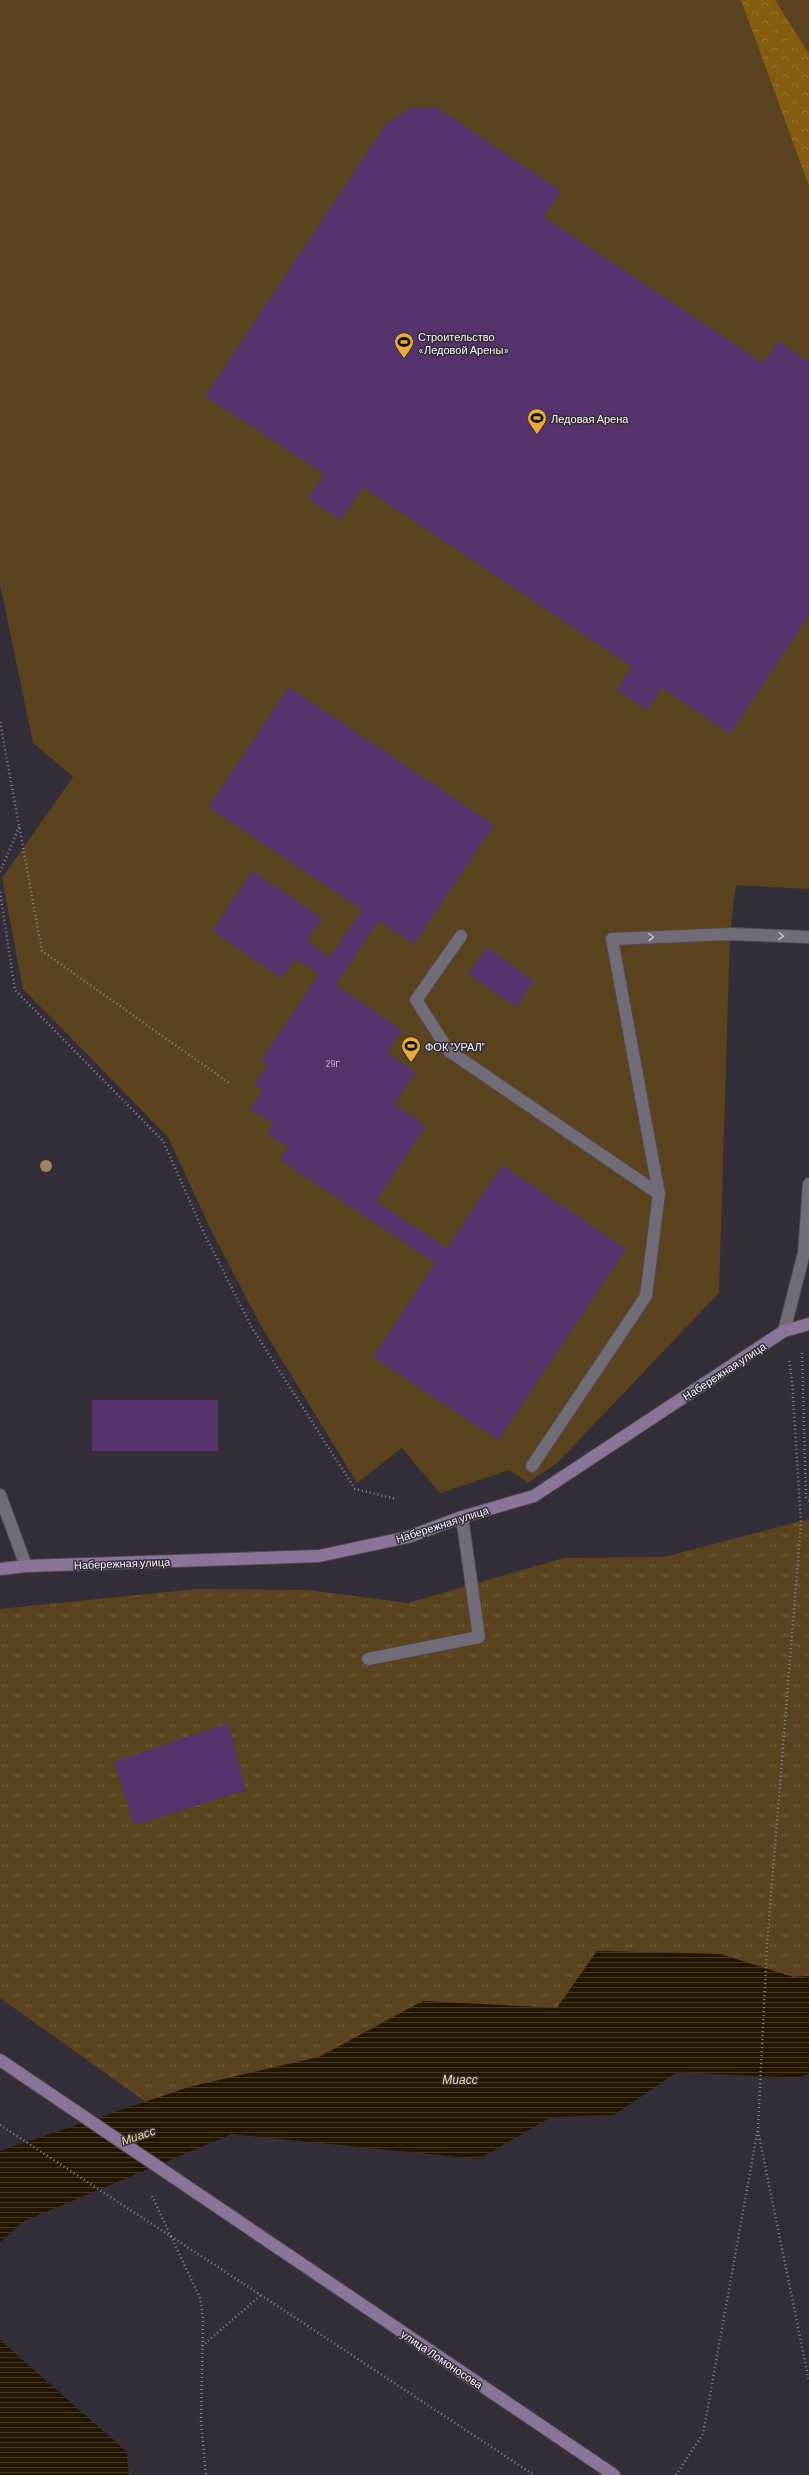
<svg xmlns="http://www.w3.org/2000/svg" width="809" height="2475" font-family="Barlow,sans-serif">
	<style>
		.grass { fill: url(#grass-tufts) }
		.forest { fill: url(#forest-crowns) }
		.pitch { fill: #5b431f }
		.water { fill: url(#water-rules) }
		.building { fill: #56336c }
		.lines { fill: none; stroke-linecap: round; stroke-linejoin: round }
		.lane-casing { stroke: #4f4b52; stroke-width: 14 }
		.secondary-casing { stroke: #4f4b52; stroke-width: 14 }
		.path { stroke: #88848b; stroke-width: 2.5; stroke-dasharray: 1 3; stroke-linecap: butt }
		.lane { stroke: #716c76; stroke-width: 12 }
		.secondary { stroke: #8a7598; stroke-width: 12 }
		.path-bridge { stroke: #88848b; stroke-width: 2.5; stroke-dasharray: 1 3; stroke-linecap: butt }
		.tree { fill: #a08360 }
		.oneway { stroke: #c0bcc3 }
		.labels { text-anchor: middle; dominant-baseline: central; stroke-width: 3; stroke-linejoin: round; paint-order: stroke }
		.number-label { font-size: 9px; fill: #cdc2d4 }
		.poi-label { font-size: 11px; fill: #f5f1f7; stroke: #332e37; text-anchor: start }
		.street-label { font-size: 11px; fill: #f5f1f7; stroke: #332e37 }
		.water-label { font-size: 12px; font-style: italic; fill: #fcd6a3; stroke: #332e37 }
	</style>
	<defs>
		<pattern id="grass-tufts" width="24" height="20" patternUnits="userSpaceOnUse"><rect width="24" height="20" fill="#5b431f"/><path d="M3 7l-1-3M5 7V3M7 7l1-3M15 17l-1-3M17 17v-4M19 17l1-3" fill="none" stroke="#735f40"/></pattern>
		<pattern id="forest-crowns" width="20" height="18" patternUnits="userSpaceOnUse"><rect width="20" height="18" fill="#865c11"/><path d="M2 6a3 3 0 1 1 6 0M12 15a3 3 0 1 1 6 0" fill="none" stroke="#987434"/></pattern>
		<pattern id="water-rules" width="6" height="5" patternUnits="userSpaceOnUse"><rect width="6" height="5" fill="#231602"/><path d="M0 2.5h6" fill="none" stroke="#443828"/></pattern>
	</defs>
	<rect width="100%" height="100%" fill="#332e37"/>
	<path class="grass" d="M 809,1519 L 809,1976 L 793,1977 L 720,1954 L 597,1951 L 557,2008 L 423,2001 L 319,2057 L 189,2087 L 146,2102 L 0,1998 L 0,1609 L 196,1589 L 307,1590 L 408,1603 L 564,1558 L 664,1557 Z"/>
	<path class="forest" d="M 710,0 L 809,0 L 809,258 Z"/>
	<path class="pitch" d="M 0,0 L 741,0 L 809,186 L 809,889 L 736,885 L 730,934 L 719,1293 L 557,1463 L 528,1483 L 509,1470 L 440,1493 L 402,1448 L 357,1483 L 260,1324 L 211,1230 L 168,1137 L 23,989 L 2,878 L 73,777 L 33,743 L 0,584 Z
		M 775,0 L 809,0 L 809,54 Z"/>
	<path class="water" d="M 597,1951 L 720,1954 L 793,1977 L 809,1976 L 809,2074 L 796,2078 L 677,2072 L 614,2115 L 551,2117 L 479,2159 L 232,2134 L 24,2221 L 0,2242 L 0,2151 L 189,2087 L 319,2057 L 423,2001 L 557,2008 Z
		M 0,2340 L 126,2451 L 129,2475 L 0,2475 Z"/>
	<path class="building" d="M 411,107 L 438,108 L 561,191 L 544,217 L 763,363 L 778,341 L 809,362 L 809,615 L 730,734 L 662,688 L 647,710 L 616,690 L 632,667 L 363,487 L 341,520 L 308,499 L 324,474 L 205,396 L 386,124 Z
		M 289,687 L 494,825 L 414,944 L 378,921 L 336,985 L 402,1030 L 387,1053 L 416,1072 L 394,1104 L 426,1126 L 376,1201 L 447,1248 L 502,1165 L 626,1249 L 498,1440 L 373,1357 L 435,1263 L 280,1160 L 288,1147 L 267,1133 L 273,1124 L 250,1109 L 263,1090 L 254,1084 L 268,1065 L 261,1060 L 319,974 L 295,959 L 282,978 L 212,931 L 252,871 L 322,918 L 307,941 L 330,957 L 362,910 L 208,807 Z
		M 487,947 L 534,981 L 516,1007 L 468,974 Z
		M 92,1400 L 218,1400 L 218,1451 L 92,1451 Z
		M 228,1723 L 246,1790 L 134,1825 L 114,1762 Z"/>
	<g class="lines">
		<defs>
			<path id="lane" d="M 461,936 L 416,1000 L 449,1051 L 659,1194
				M 784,1331 L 804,1253 L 809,1184
				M 532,1466 L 646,1296 L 659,1194 L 612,939 L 730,934 L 809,937
				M 0,1495 L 26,1566
				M 368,1659 L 479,1637 L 462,1517"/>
			<path id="secondary" d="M 0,1569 L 26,1566 L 319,1556 L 408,1537 L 462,1517 L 534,1496 L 784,1331 L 809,1324
				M 0,2060 L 614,2475"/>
		</defs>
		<use href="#lane" class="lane-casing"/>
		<use href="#secondary" class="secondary-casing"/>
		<path class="path" d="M 0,722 L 42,951 L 229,1083
			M 0,872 L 20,825
			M 0,892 L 15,990 L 163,1141 L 204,1233 L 252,1328 L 355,1489 L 396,1499
			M 802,1353 L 806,1497 L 809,1501
			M 758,2131 L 809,2381
			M 152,2196 L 200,2298 L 203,2318 L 201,2423 L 206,2475
			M 244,2284 L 534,2475
			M 202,2346 L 260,2296
			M 676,2475 L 703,2434 L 758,2128 L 767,1945 L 801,1523 L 792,1380 L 789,1359"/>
		<use href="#lane" class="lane"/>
		<use href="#secondary" class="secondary"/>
		<path class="path-bridge" d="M 0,2125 L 244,2284"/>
	</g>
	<circle class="tree" cx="46" cy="1166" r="6"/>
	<defs><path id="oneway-chevron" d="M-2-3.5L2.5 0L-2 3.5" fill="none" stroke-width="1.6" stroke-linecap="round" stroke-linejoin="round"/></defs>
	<g class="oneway">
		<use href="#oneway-chevron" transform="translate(781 936) rotate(2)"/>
		<use href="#oneway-chevron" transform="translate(651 937) rotate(-2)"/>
	</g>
	<defs>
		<symbol id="stadium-pin" viewBox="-11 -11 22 30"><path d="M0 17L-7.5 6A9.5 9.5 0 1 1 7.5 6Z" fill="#eca93b" stroke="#332e37"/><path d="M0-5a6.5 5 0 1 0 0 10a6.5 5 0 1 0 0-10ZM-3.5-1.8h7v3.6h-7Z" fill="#111"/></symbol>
	</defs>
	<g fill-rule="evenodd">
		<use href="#stadium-pin" x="393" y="331" width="22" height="30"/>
		<use href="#stadium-pin" x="526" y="407" width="22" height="30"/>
		<use href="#stadium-pin" x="400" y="1035" width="22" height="30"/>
	</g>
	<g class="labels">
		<g class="number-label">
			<text x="333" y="1063">29Г</text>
		</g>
		<g class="poi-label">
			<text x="418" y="336">Строительство<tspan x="418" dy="13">«Ледовой Арены»</tspan></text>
			<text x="551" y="418">Ледовая Арена</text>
			<text x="425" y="1046">ФОК "УРАЛ"</text>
		</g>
		<g class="street-label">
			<text transform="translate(724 1371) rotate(-33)">Набережная улица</text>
			<text transform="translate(442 1524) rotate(-18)">Набережная улица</text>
			<text transform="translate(122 1563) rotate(-2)">Набережная улица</text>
			<text transform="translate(442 2359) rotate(34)">улица Ломоносова</text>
		</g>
		<g class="water-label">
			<text x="460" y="2079">Миасс</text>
			<text transform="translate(138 2135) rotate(-19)">Миасс</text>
		</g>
	</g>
</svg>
